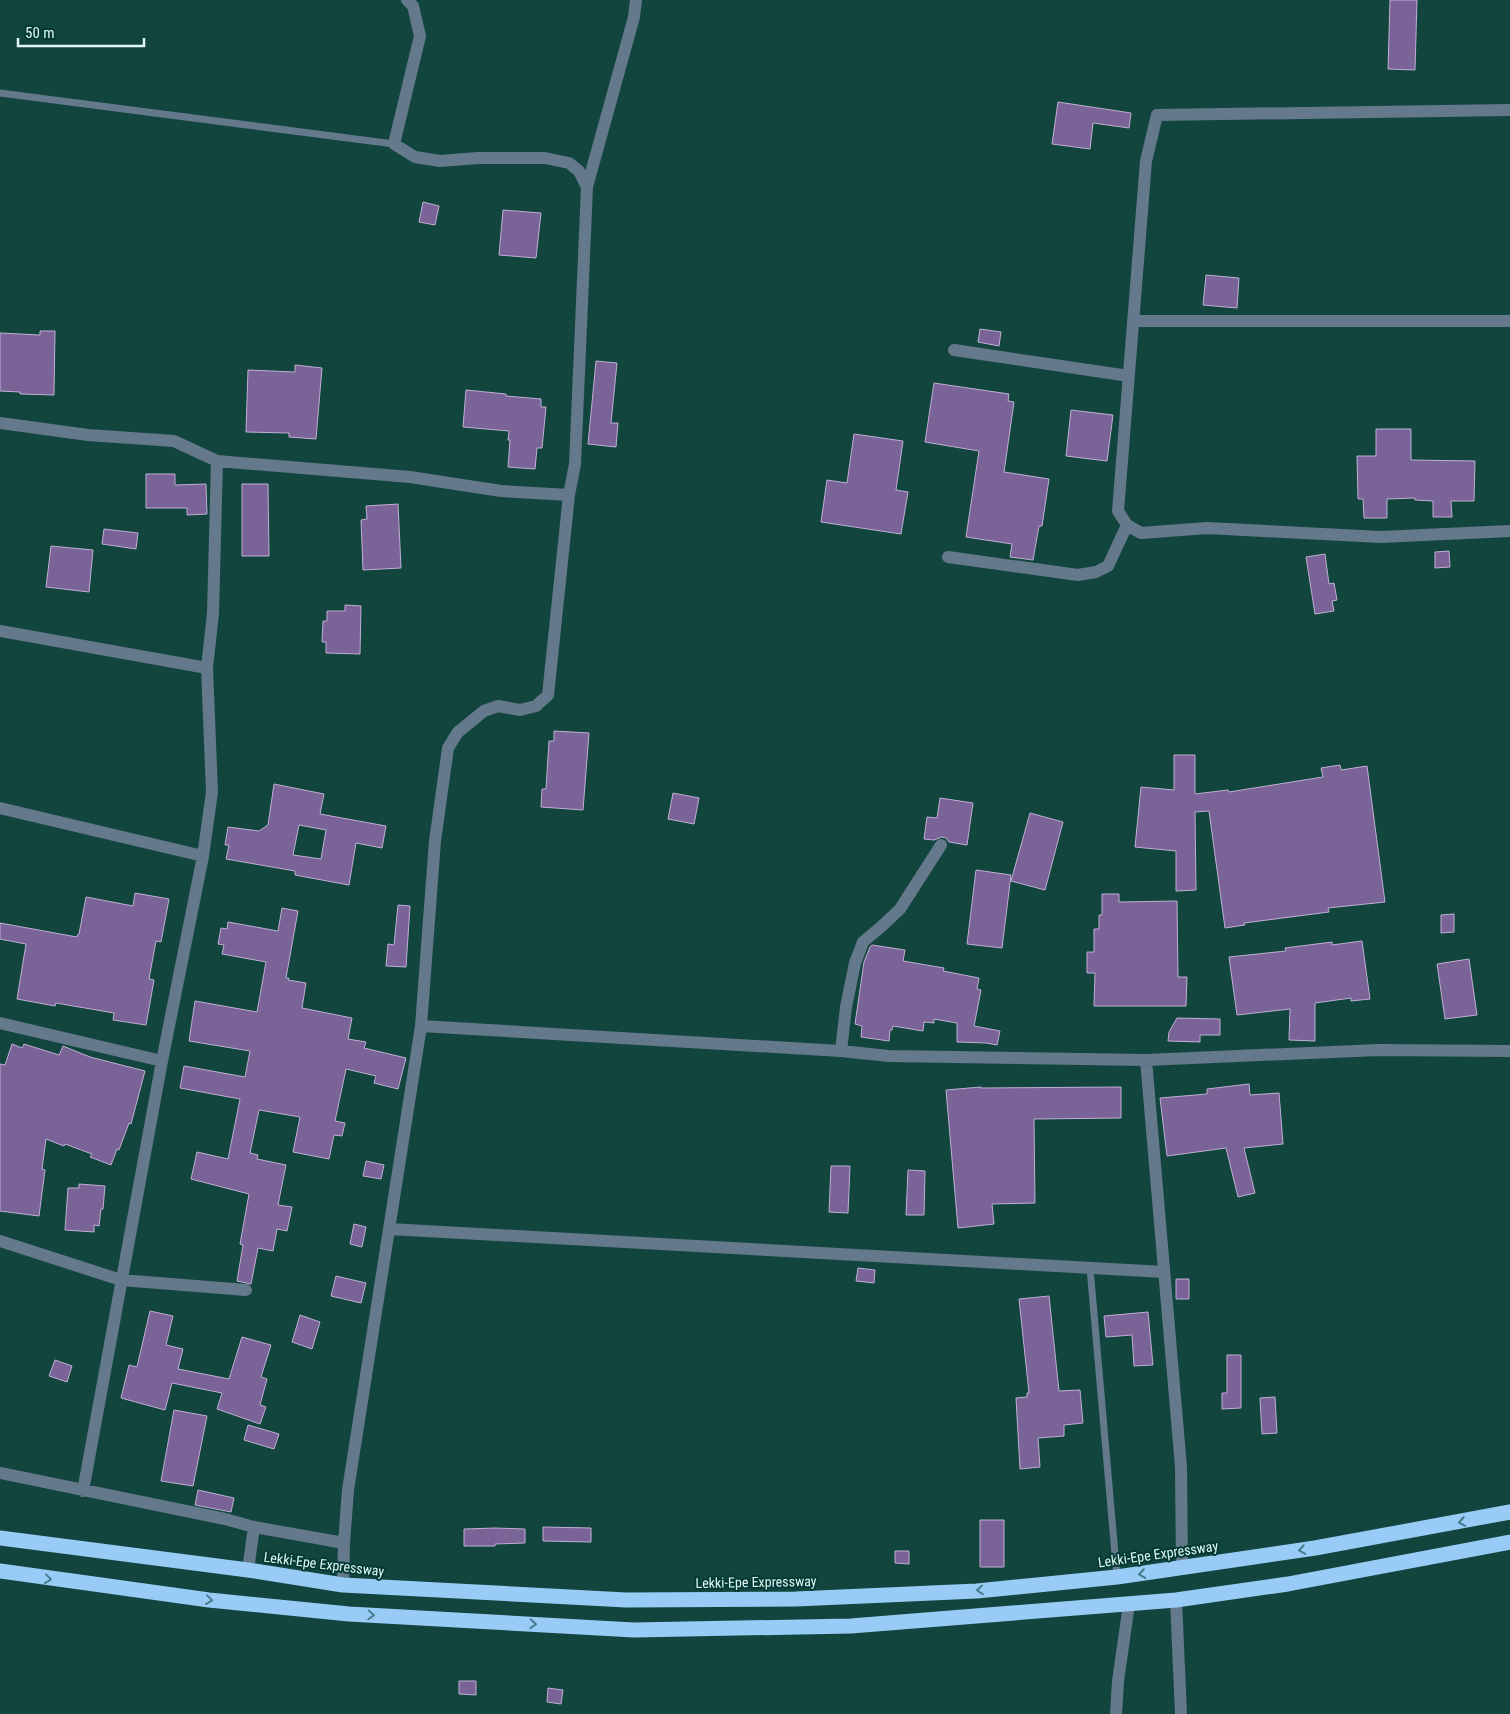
<svg xmlns="http://www.w3.org/2000/svg" width="1510" height="1714" font-family="'Roboto Condensed',sans-serif">
	<style>
		.building { fill: #7a6396; stroke: #bfb0d4; fill-rule: evenodd }
		.lines { fill: none; stroke-linecap: round; stroke-linejoin: round }
		.lane { stroke: #64798b; stroke-width: 7 }
		.street { stroke: #64798b; stroke-width: 12 }
		.highway { stroke: #98ccf7; stroke-width: 15 }
		.oneway { stroke: #477c8c }
		.labels { text-anchor: middle; dominant-baseline: central; stroke-width: 4; stroke-linejoin: round; paint-order: stroke }
		.street-label { font-size: 14px; fill: #dff8f3; stroke: #043a35 }
	</style>
	<rect width="100%" height="100%" fill="#13453f"/>
	<path class="building" d="M 1390,0 L 1417,0 L 1415,70 L 1388,69 Z
		M 1058,102 L 1131,113 L 1129,128 L 1093,123 L 1090,149 L 1052,144 Z
		M 423,202 L 439,206 L 435,225 L 419,222 Z
		M 503,210 L 541,213 L 536,258 L 499,255 Z
		M 1206,275 L 1239,278 L 1237,308 L 1203,305 Z
		M 980,329 L 1001,332 L 999,346 L 978,342 Z
		M 40,331 L 55,331 L 54,395 L 20,394 L 20,392 L 0,391 L 0,333 L 40,335 Z
		M 596,361 L 617,363 L 611,423 L 618,423 L 616,447 L 588,444 Z
		M 295,365 L 322,368 L 316,439 L 289,437 L 289,433 L 246,432 L 248,370 L 295,372 Z
		M 934,383 L 1009,394 L 1008,401 L 1014,402 L 1004,472 L 1049,479 L 1042,526 L 1039,526 L 1033,560 L 1010,557 L 1012,544 L 966,537 L 979,451 L 925,442 Z
		M 466,390 L 506,394 L 506,396 L 541,399 L 541,407 L 546,407 L 542,448 L 537,448 L 535,469 L 508,467 L 510,440 L 508,440 L 509,431 L 463,427 Z
		M 1071,410 L 1113,415 L 1107,461 L 1066,456 Z
		M 1376,429 L 1411,429 L 1411,460 L 1475,461 L 1474,501 L 1451,501 L 1452,517 L 1433,517 L 1433,501 L 1415,500 L 1415,498 L 1387,499 L 1387,518 L 1364,518 L 1363,499 L 1358,499 L 1357,456 L 1376,456 Z
		M 854,434 L 903,441 L 896,490 L 908,492 L 901,534 L 821,522 L 827,480 L 847,483 Z
		M 146,474 L 175,474 L 175,485 L 206,484 L 207,514 L 187,515 L 187,508 L 146,508 Z
		M 242,484 L 268,484 L 269,556 L 242,556 Z
		M 398,504 L 401,568 L 363,570 L 361,520 L 367,519 L 366,506 Z
		M 104,529 L 138,533 L 136,549 L 102,544 Z
		M 51,546 L 93,550 L 89,592 L 46,587 Z
		M 1449,551 L 1450,567 L 1435,568 L 1435,552 Z
		M 1325,554 L 1329,584 L 1334,583 L 1337,600 L 1332,601 L 1334,611 L 1315,614 L 1306,557 Z
		M 345,605 L 361,606 L 360,654 L 326,653 L 326,642 L 322,642 L 323,621 L 327,621 L 327,611 L 345,611 Z
		M 554,731 L 589,733 L 583,810 L 541,807 L 542,789 L 546,789 L 549,741 L 554,741 Z
		M 1174,755 L 1195,755 L 1195,794 L 1228,790 L 1229,792 L 1323,777 L 1321,768 L 1340,765 L 1341,770 L 1367,766 L 1385,902 L 1328,908 L 1329,912 L 1244,923 L 1245,925 L 1225,928 L 1209,811 L 1195,812 L 1196,890 L 1176,891 L 1176,851 L 1135,847 L 1141,787 L 1174,790 Z
		M 274,784 L 324,794 L 320,814 L 386,826 L 382,848 L 356,843 L 349,885 L 295,875 L 295,871 L 226,859 L 229,845 L 225,845 L 228,827 L 259,831 L 268,825 ZM 299,825 L 326,830 L 321,859 L 293,855 Z
		M 673,793 L 699,798 L 694,824 L 668,819 Z
		M 940,798 L 973,803 L 967,845 L 949,842 L 946,838 L 942,837 L 934,840 L 924,839 L 927,817 L 937,818 Z
		M 1030,813 L 1063,822 L 1045,890 L 1011,881 Z
		M 976,870 L 1011,875 L 1002,948 L 967,944 Z
		M 135,893 L 169,899 L 161,942 L 156,941 L 149,979 L 154,980 L 146,1025 L 113,1020 L 114,1013 L 56,1003 L 55,1006 L 17,999 L 26,944 L 0,939 L 0,923 L 77,937 L 78,934 L 79,934 L 86,897 L 133,906 Z
		M 1102,894 L 1119,894 L 1119,902 L 1177,901 L 1178,977 L 1187,977 L 1186,1006 L 1094,1006 L 1095,973 L 1087,973 L 1087,952 L 1094,952 L 1094,929 L 1099,929 L 1099,915 L 1102,915 Z
		M 398,905 L 410,906 L 406,967 L 386,966 L 388,944 L 394,945 Z
		M 282,908 L 298,911 L 286,978 L 289,978 L 288,980 L 306,983 L 302,1008 L 352,1018 L 348,1039 L 366,1042 L 364,1048 L 406,1058 L 398,1089 L 374,1083 L 376,1076 L 346,1069 L 335,1121 L 345,1123 L 342,1136 L 334,1135 L 329,1159 L 293,1152 L 300,1117 L 259,1110 L 250,1153 L 258,1155 L 257,1159 L 286,1165 L 278,1205 L 292,1207 L 287,1231 L 277,1229 L 273,1251 L 258,1248 L 251,1284 L 237,1281 L 243,1245 L 240,1244 L 249,1194 L 191,1179 L 197,1152 L 228,1159 L 240,1099 L 180,1088 L 184,1066 L 245,1077 L 250,1051 L 189,1041 L 195,1001 L 257,1012 L 266,962 L 222,954 L 224,945 L 218,944 L 221,928 L 227,929 L 228,922 L 278,931 Z
		M 1454,914 L 1454,932 L 1441,933 L 1441,915 Z
		M 1362,941 L 1370,999 L 1351,1001 L 1351,998 L 1315,1003 L 1315,1041 L 1289,1040 L 1290,1009 L 1237,1015 L 1229,957 L 1286,951 L 1285,948 L 1332,942 L 1332,945 Z
		M 872,945 L 905,950 L 903,961 L 944,968 L 943,971 L 979,978 L 977,989 L 981,990 L 974,1026 L 1000,1031 L 997,1045 L 986,1043 L 957,1042 L 957,1023 L 934,1019 L 934,1023 L 924,1022 L 923,1031 L 893,1026 L 892,1030 L 890,1030 L 889,1041 L 861,1037 L 862,1026 L 855,1024 L 864,962 L 870,947 Z
		M 1469,959 L 1477,1015 L 1445,1019 L 1437,964 Z
		M 1177,1018 L 1220,1019 L 1220,1035 L 1200,1035 L 1200,1042 L 1168,1041 L 1169,1032 Z
		M 12,1044 L 22,1048 L 24,1044 L 59,1055 L 63,1046 L 90,1057 L 145,1071 L 131,1124 L 129,1123 L 119,1150 L 117,1149 L 111,1165 L 90,1157 L 92,1154 L 65,1144 L 64,1146 L 46,1139 L 42,1169 L 45,1170 L 39,1216 L 0,1211 L 0,1064 L 5,1065 Z
		M 1249,1084 L 1250,1095 L 1279,1093 L 1283,1144 L 1244,1148 L 1255,1193 L 1238,1197 L 1226,1148 L 1167,1156 L 1160,1098 L 1207,1094 L 1207,1089 Z
		M 981,1087 L 981,1088 L 1121,1087 L 1121,1118 L 1034,1119 L 1035,1203 L 992,1204 L 994,1224 L 958,1228 L 946,1090 Z
		M 366,1161 L 384,1165 L 381,1179 L 363,1176 Z
		M 831,1166 L 850,1166 L 848,1213 L 829,1212 Z
		M 908,1170 L 925,1171 L 924,1215 L 906,1215 Z
		M 79,1184 L 105,1186 L 103,1209 L 101,1209 L 99,1226 L 94,1225 L 94,1232 L 65,1230 L 68,1188 L 79,1188 Z
		M 354,1224 L 366,1227 L 362,1247 L 350,1244 Z
		M 858,1268 L 875,1270 L 874,1283 L 856,1281 Z
		M 336,1276 L 366,1283 L 361,1303 L 331,1296 Z
		M 1176,1279 L 1189,1279 L 1189,1299 L 1176,1299 Z
		M 1049,1296 L 1059,1391 L 1080,1390 L 1083,1423 L 1064,1425 L 1064,1436 L 1038,1438 L 1040,1467 L 1020,1469 L 1016,1398 L 1027,1397 L 1027,1393 L 1029,1393 L 1019,1299 Z
		M 150,1311 L 173,1316 L 166,1345 L 183,1349 L 178,1369 L 229,1379 L 242,1337 L 271,1345 L 261,1377 L 267,1379 L 260,1405 L 266,1407 L 260,1424 L 217,1409 L 222,1393 L 172,1383 L 165,1410 L 121,1398 L 129,1365 L 137,1367 Z
		M 1148,1312 L 1153,1365 L 1134,1366 L 1132,1335 L 1106,1337 L 1104,1316 Z
		M 300,1315 L 320,1322 L 312,1349 L 292,1342 Z
		M 1227,1355 L 1241,1355 L 1241,1408 L 1222,1409 L 1222,1393 L 1227,1393 Z
		M 55,1360 L 72,1366 L 67,1382 L 49,1376 Z
		M 1275,1397 L 1277,1433 L 1262,1434 L 1260,1398 Z
		M 174,1410 L 207,1416 L 193,1486 L 161,1481 Z
		M 248,1425 L 279,1434 L 274,1449 L 244,1440 Z
		M 198,1490 L 234,1498 L 231,1512 L 195,1505 Z
		M 980,1520 L 1004,1520 L 1004,1567 L 980,1567 Z
		M 543,1527 L 591,1528 L 591,1542 L 543,1541 Z
		M 495,1528 L 525,1529 L 525,1543 L 495,1544 L 495,1546 L 464,1546 L 464,1529 Z
		M 895,1551 L 909,1551 L 909,1564 L 895,1563 Z
		M 459,1681 L 476,1681 L 476,1695 L 459,1694 Z
		M 548,1688 L 563,1690 L 561,1704 L 547,1702 Z"/>
	<g class="lines">
		<path class="lane" d="M 0,93 L 394,144
			M 1090,1268 L 1117,1577"/>
		<path class="street" d="M 1510,110 L 1157,115 L 1146,161 L 1118,511 L 1127,525 L 1141,533 L 1207,528 L 1380,537 L 1510,531
			M 587,187 L 634,17 L 636,0
			M 1133,321 L 1510,321
			M 954,350 L 1129,376
			M 0,423 L 88,435 L 174,441 L 217,461 L 410,477 L 501,491 L 569,495 L 575,464 L 587,187 L 579,171 L 569,163 L 545,158 L 478,158 L 440,161 L 415,157 L 394,144 L 420,36 L 413,6 L 407,0
			M 948,557 L 1078,575 L 1096,572 L 1108,566 L 1127,525
			M 0,631 L 207,668
			M 0,808 L 203,856
			M 0,1023 L 162,1061
			M 421,1026 L 841,1051 L 889,1056 L 1146,1060 L 1378,1050 L 1510,1051
			M 841,1051 L 846,1007 L 855,963 L 863,942 L 882,926 L 900,909 L 941,845
			M 1146,1060 L 1181,1467 L 1182,1568
			M 389,1229 L 1164,1272
			M 0,1241 L 121,1280 L 246,1290
			M 0,1473 L 225,1519 L 254,1527 L 344,1543
			M 83,1491 L 162,1061 L 203,856 L 212,792 L 207,668 L 213,613 L 217,461
			M 248,1570 L 254,1527
			M 343,1585 L 344,1543 L 348,1490 L 421,1026 L 435,841 L 448,748 L 458,732 L 484,711 L 498,706 L 520,710 L 536,706 L 548,695 L 569,495
			M 1176,1600 L 1181,1714
			M 1116,1714 L 1118,1681 L 1129,1604"/>
		<path class="highway" d="M 0,1538 L 248,1570 L 343,1585 L 626,1600 L 796,1599 L 977,1591 L 1117,1577 L 1315,1548 L 1510,1512
			M 0,1571 L 209,1600 L 349,1614 L 634,1630 L 851,1626 L 1176,1600 L 1288,1584 L 1510,1542"/>
	</g>
	<defs><path id="oneway-chevron" d="M-2-3.5L2.5 0L-2 3.5" fill="none" stroke-width="1.6" stroke-linecap="round" stroke-linejoin="round" transform="scale(1.25)"/></defs>
	<g class="oneway">
		<use href="#oneway-chevron" transform="translate(1462 1522) rotate(170)"/>
		<use href="#oneway-chevron" transform="translate(1302 1550) rotate(171)"/>
		<use href="#oneway-chevron" transform="translate(1142 1574) rotate(172)"/>
		<use href="#oneway-chevron" transform="translate(48 1579) rotate(7)"/>
		<use href="#oneway-chevron" transform="translate(980 1590) rotate(176)"/>
		<use href="#oneway-chevron" transform="translate(209 1600) rotate(7)"/>
		<use href="#oneway-chevron" transform="translate(371 1615) rotate(3)"/>
		<use href="#oneway-chevron" transform="translate(533 1624) rotate(3)"/>
	</g>
	<g class="labels">
		<g class="street-label">
			<text transform="translate(1158 1554) rotate(-8)">Lekki-Epe Expressway</text>
			<text transform="translate(324 1564) rotate(7)">Lekki-Epe Expressway</text>
			<text transform="translate(756 1582) rotate(-1)">Lekki-Epe Expressway</text>
		</g>
	</g>
	<path d="M18 38v8h126v-8" fill="none" stroke="#dff8f3" stroke-width="2.5"/>
	<text x="25" y="38" font-size="15" fill="#dff8f3" stroke="#043a35" stroke-width="4" paint-order="stroke">50 m</text>
</svg>
